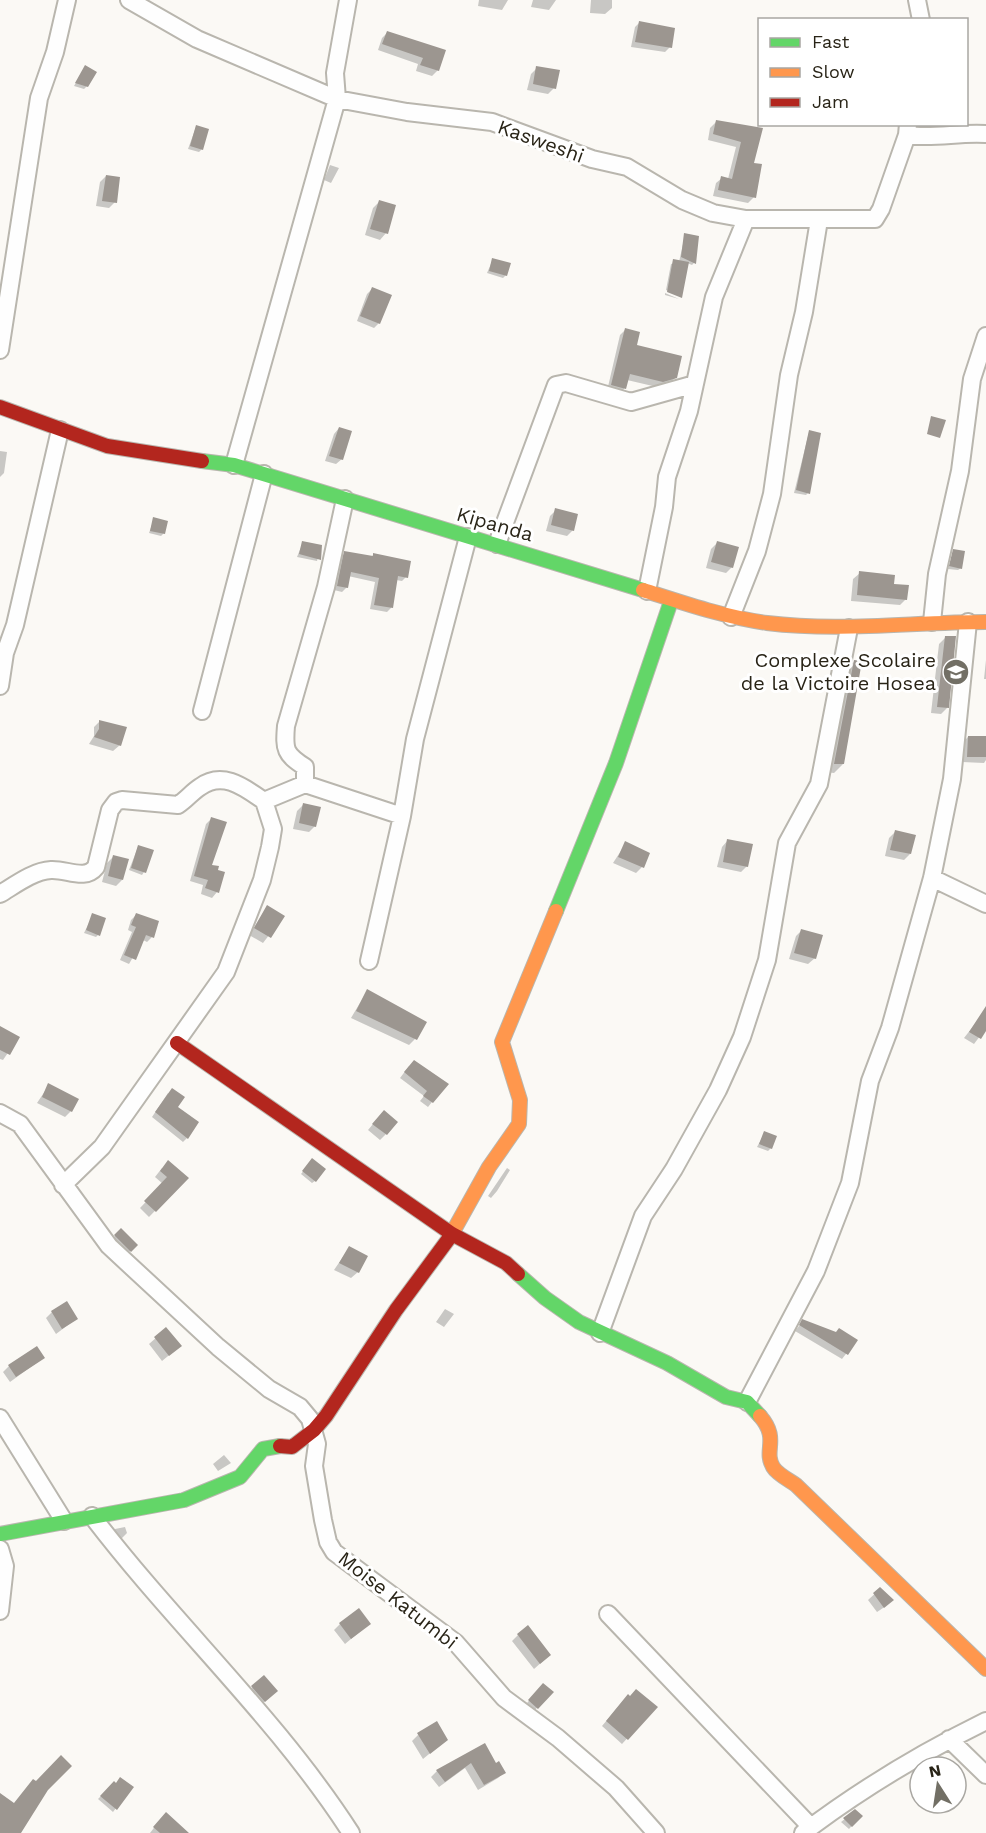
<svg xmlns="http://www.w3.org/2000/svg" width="986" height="1833" font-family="'Work Sans',sans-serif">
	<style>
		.shadow { fill: #0003 }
		.building { fill: #9c9690 }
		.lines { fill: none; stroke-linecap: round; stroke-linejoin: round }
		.street-casing { stroke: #b9b6ae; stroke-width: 20 }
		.fast-casing { stroke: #b9b6ae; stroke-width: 16 }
		.slow-casing { stroke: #b9b6ae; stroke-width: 16 }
		.jam-casing { stroke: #b9b6ae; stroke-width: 16 }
		.street { stroke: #fefefe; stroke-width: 16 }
		.fast { stroke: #63d668; stroke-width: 14 }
		.slow { stroke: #ff974d; stroke-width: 14 }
		.jam { stroke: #b3261e; stroke-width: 14 }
		.labels { text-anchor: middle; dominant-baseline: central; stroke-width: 6; stroke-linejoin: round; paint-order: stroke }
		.street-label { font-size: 20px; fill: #292417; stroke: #fff }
		.poi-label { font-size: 20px; fill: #292417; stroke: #fff; text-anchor: end }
	</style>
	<rect width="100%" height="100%" fill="#fbf9f5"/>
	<path class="shadow" d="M 479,0 L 508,0 L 502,10 L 478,6 Z
		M 533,0 L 556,0 L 549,10 L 531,7 Z
		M 591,0 L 612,0 L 612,8 L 605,14 L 590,13 Z
		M 640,22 L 670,47 L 665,52 L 631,47 L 635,27 Z
		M 388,32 L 444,51 L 438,70 L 432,76 L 416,71 L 418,64 L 378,50 L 382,38 Z
		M 537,68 L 554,88 L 548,94 L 527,90 L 531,74 Z
		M 83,70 L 87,86 L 84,89 L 74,86 Z
		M 716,122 L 761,129 L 752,164 L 754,197 L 748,203 L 713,196 L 716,183 L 722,178 L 728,179 L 736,147 L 708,140 L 710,128 Z
		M 196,127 L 202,149 L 199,152 L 188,149 Z
		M 330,165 L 339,168 L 331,183 L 324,180 Z
		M 106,176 L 115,202 L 109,208 L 96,206 L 100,182 Z
		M 379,202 L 386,233 L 380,240 L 365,235 L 373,208 Z
		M 685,235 L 694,263 L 692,265 L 687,263 L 681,297 L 666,290 L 671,264 L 679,262 Z
		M 493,259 L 506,275 L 503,278 L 487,273 Z
		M 372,289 L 379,323 L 374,328 L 357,321 L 367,294 Z
		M 665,293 L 679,299 L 665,295 Z
		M 625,330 L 635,346 L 676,377 L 670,383 L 657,387 L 627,380 L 624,389 L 619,394 L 607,391 L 620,335 Z
		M 339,428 L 342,459 L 336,464 L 325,461 L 334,434 Z
		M 809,432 L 808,493 L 806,495 L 794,493 Z
		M 0,451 L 7,452 L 4,473 L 0,477 Z
		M 556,510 L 573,530 L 567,536 L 546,531 L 550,516 Z
		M 154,519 L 164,533 L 161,536 L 149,533 Z
		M 303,542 L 321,547 L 317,561 L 297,557 Z
		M 717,543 L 732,567 L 726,573 L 706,568 L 711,549 Z
		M 954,550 L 961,568 L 958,570 L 948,569 Z
		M 345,553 L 371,557 L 374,554 L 406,577 L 402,581 L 396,580 L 391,608 L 387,612 L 370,609 L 375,582 L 348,576 L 347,587 L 342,592 L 334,590 L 341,557 Z
		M 860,573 L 893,585 L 906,599 L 900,605 L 851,601 L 853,579 Z
		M 945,638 L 947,708 L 941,714 L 931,713 L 939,644 Z
		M 986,660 L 986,679 L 984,679 Z
		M 854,662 L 843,764 L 834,773 L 825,772 L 845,671 Z
		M 100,721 L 120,745 L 113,751 L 89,744 L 94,736 L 94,727 Z
		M 968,737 L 986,738 L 986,760 L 984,763 L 962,762 L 962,743 Z
		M 303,805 L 315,826 L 309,832 L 293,829 L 297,811 Z
		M 211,819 L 210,866 L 217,892 L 212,898 L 201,894 L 203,885 L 190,881 L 206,824 Z
		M 895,832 L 910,854 L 904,860 L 885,856 L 889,838 Z
		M 728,840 L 747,866 L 741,872 L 717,867 L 722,847 Z
		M 626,843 L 642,867 L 636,873 L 613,863 Z
		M 138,847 L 144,872 L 142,875 L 129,870 Z
		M 113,857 L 122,880 L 116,886 L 102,882 L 107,863 Z
		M 267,907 L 283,917 L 263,943 L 249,935 Z
		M 93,915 L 98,935 L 96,937 L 84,933 Z
		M 136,915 L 152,937 L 147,942 L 143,940 L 129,964 L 120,960 L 132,932 L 128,930 L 131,920 Z
		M 802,930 L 815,958 L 808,964 L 789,959 L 796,936 Z
		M 367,991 L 415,1039 L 409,1045 L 351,1018 Z
		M 985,1011 L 986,1028 L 974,1044 L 964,1038 Z
		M 0,1028 L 18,1038 L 3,1060 L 0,1059 Z
		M 409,1066 L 437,1080 L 432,1102 L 428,1107 L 420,1101 L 424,1096 L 400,1078 Z
		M 49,1085 L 71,1111 L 65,1117 L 37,1103 Z
		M 168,1093 L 187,1138 L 183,1142 L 152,1117 Z
		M 378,1118 L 386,1134 L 380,1140 L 368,1130 Z
		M 765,1132 L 771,1148 L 768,1151 L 757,1147 Z
		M 310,1163 L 315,1181 L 312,1183 L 301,1174 Z
		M 162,1168 L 187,1178 L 149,1217 L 140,1208 L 163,1184 L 155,1177 Z
		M 507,1168 L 510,1170 L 497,1191 L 491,1198 L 488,1196 Z
		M 121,1230 L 136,1245 L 124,1257 L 109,1242 Z
		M 349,1248 L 358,1272 L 351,1278 L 334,1270 Z
		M 445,1309 L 454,1314 L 444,1327 L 436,1322 Z
		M 52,1312 L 76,1319 L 56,1334 L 46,1318 Z
		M 803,1321 L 856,1341 L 842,1359 L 795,1331 Z
		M 166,1329 L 173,1352 L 162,1361 L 149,1344 Z
		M 43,1358 L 10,1382 L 3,1372 L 9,1366 Z
		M 224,1455 L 231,1463 L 218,1471 L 213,1464 Z
		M 125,1527 L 127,1533 L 121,1539 L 109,1534 L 115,1529 Z
		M 880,1589 L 886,1606 L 877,1612 L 868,1600 Z
		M 340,1624 L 369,1624 L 345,1644 L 334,1630 Z
		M 518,1635 L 543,1661 L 534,1669 L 512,1641 Z
		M 264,1677 L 270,1697 L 258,1707 L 246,1693 Z
		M 543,1685 L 551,1692 L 535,1710 L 527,1703 Z
		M 623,1701 L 656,1707 L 622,1744 L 602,1726 Z
		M 418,1735 L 440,1745 L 423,1759 L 412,1741 Z
		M 484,1745 L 495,1765 L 504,1772 L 498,1778 L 478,1790 L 465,1768 L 439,1787 L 431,1777 L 437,1771 Z
		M 114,1783 L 132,1787 L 113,1812 L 98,1799 Z
		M 855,1811 L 861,1816 L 849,1829 L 841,1822 Z
		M 160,1820 L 178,1833 L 150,1833 Z"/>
	<path class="building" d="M 639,21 L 675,28 L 672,48 L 635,42 Z
		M 387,31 L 446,50 L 439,71 L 420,65 L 423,58 L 382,44 Z
		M 85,65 L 97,72 L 88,87 L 75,83 Z
		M 536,66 L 560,70 L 556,89 L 533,84 Z
		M 716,120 L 763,128 L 754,163 L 762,164 L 756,198 L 718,190 L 721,176 L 732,179 L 741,142 L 713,134 Z
		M 196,125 L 209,129 L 203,150 L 190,146 Z
		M 106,175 L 120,177 L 117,203 L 102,201 Z
		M 379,200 L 396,205 L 388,234 L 370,229 Z
		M 684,233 L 699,236 L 696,264 L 681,257 Z
		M 492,258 L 511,263 L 507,276 L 489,271 Z
		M 673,259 L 689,262 L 682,298 L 667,292 Z
		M 372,287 L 392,295 L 380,324 L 360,316 Z
		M 625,328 L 640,332 L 637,345 L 682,356 L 677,378 L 663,382 L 630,374 L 626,389 L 611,385 Z
		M 931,416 L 946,420 L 940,438 L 927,434 Z
		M 339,427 L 352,431 L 343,460 L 329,456 Z
		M 809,430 L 821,433 L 810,494 L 796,490 Z
		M 555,508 L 578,514 L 574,531 L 551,525 Z
		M 153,517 L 168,521 L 165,534 L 150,531 Z
		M 302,541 L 322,545 L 321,560 L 299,554 Z
		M 717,541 L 739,547 L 733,568 L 711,562 Z
		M 953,549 L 965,551 L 962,569 L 949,566 Z
		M 344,551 L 373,556 L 373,553 L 411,561 L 408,578 L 398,576 L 393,608 L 374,605 L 379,578 L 351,572 L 348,588 L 337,586 Z
		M 859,571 L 895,575 L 894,584 L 909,585 L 907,600 L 857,595 Z
		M 945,636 L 956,636 L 949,708 L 937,707 Z
		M 854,660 L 862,661 L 844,764 L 834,764 Z
		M 99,720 L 127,727 L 121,746 L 94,737 L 99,729 Z
		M 968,736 L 986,736 L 986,757 L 967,757 Z
		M 303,803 L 321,807 L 316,827 L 299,823 Z
		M 211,817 L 227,822 L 212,865 L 219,866 L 218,870 L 225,872 L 219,893 L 205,888 L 208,880 L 194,876 Z
		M 895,830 L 916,835 L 911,854 L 890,850 Z
		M 727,839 L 753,844 L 748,867 L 723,862 Z
		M 625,841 L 650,853 L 644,868 L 618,857 Z
		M 138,845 L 154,850 L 146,873 L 131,868 Z
		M 113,855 L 129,859 L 123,880 L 108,876 Z
		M 267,905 L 285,916 L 271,938 L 254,928 Z
		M 92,913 L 106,918 L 100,936 L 86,930 Z
		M 136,913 L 159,921 L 154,938 L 146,935 L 136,960 L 124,955 L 136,927 L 131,925 Z
		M 801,929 L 823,935 L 816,959 L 794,953 Z
		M 367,989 L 427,1022 L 417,1040 L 356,1011 Z
		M 986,1006 L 986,1031 L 981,1039 L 969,1032 Z
		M 0,1026 L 20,1037 L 10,1055 L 0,1050 Z
		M 414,1060 L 449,1084 L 433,1103 L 423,1096 L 427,1091 L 404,1072 Z
		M 48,1083 L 79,1099 L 72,1112 L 42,1097 Z
		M 172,1088 L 185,1097 L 178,1107 L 199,1122 L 188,1139 L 155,1112 Z
		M 384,1110 L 398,1122 L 387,1135 L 372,1124 Z
		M 764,1131 L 777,1136 L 772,1149 L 759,1144 Z
		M 312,1158 L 326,1169 L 316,1182 L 302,1171 Z
		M 168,1160 L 189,1178 L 156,1212 L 144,1201 L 167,1177 L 160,1171 Z
		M 121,1228 L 138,1245 L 131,1252 L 114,1235 Z
		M 349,1246 L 368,1256 L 359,1273 L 339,1263 Z
		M 67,1301 L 78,1319 L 62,1329 L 51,1311 Z
		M 802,1319 L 836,1332 L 839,1328 L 858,1340 L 848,1355 L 799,1325 Z
		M 166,1327 L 182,1346 L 169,1356 L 154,1337 Z
		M 37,1346 L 45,1358 L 16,1377 L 8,1365 Z
		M 880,1587 L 894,1600 L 884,1608 L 873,1593 Z
		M 359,1608 L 371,1624 L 351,1639 L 339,1623 Z
		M 528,1625 L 551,1655 L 540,1664 L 517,1634 Z
		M 264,1675 L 278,1691 L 265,1702 L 251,1686 Z
		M 543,1683 L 554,1692 L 538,1709 L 528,1700 Z
		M 636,1689 L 658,1707 L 628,1740 L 606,1721 L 628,1694 L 630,1696 Z
		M 437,1721 L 448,1740 L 430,1754 L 417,1733 Z
		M 485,1743 L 496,1763 L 499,1761 L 506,1773 L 484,1785 L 471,1763 L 445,1782 L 436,1770 Z
		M 61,1755 L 72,1766 L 48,1790 L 21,1833 L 0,1833 L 0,1793 L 14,1803 L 33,1779 L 36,1781 Z
		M 120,1777 L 134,1787 L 117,1810 L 100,1796 L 114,1781 L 116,1783 Z
		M 855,1809 L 863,1816 L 852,1827 L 843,1818 Z
		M 166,1812 L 189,1833 L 160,1833 L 153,1827 Z"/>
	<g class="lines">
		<defs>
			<path id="street" d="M 129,0 L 197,39 L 337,99 L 407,112 L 492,122 L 592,159 L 627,167 L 682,200 L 713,213 L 746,219 L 875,219 L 881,209 L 907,135 L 908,124
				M 917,0 L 921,20
				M 907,135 C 934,139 959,132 986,134
				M 0,350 L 39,98 L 55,52 L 67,0
				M 234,465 L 337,99 L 335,73 L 348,0
				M 497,544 L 556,385 L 566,383 L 631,402 L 695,384
				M 647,591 L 664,507 L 667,477 L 689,411 L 714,297 L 746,219
				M 731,617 L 757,551 L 772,494 L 789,375 L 804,312 L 819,220
				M 932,622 L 937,574 L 960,471 L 972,379 L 986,336
				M 0,686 L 5,653 L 15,625 L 60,430
				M 202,711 L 264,474
				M 305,784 L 305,767 C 285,754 284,750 286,726 L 326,587 L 345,499
				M 932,878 L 986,904
				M 0,894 C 15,885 33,871 51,870 C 67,869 85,881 96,867 L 110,810 L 116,802 L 122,800 L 178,805 C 186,800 192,792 200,787 C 223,770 245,788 264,801 L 305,784 L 402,816
				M 369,961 L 402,816 L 415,739 L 468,537
				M 0,1113 L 20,1124 L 109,1246 L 218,1347 L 269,1389 L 300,1407 L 310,1419 L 317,1444 L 314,1466 L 323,1520 L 328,1542 L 334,1552 L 456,1643 L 504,1698 L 558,1738 L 616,1788 L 656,1833
				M 63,1185 L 102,1147 L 226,972 L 262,880 L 270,847 L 273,829 L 264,801
				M 600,1333 L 643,1216 L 674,1169 L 718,1090 L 742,1037 L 767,960 L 787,843 L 819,784 L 849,628
				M 747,1402 L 816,1271 L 850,1183 L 870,1081 L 890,1028 L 932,878 L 952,779 L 968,622
				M 0,1418 L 64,1521
				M 92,1516 C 175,1625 277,1718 351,1833
				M 0,1549 L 5,1566 L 0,1611
				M 608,1614 L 811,1827
				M 949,1739 L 986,1775
				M 803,1833 C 861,1789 921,1753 986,1721"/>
			<path id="fast" d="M 202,461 L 234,465 L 643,590
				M 556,911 L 616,763 L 671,601
				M 518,1274 L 545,1298 L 579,1322 L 667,1363 L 726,1397 L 747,1402 L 760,1416
				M 0,1534 L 184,1500 L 240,1477 L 263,1449 L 280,1446"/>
			<path id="slow" d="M 643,590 C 684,603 724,617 767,623 C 840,632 913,622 986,622
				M 450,1237 L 489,1167 L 519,1124 L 520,1100 L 502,1042 L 556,911
				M 760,1416 C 780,1439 763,1450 773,1467 C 777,1474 789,1480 796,1485 L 986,1669"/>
			<path id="jam" d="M 0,407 L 107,446 L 202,461
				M 177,1043 L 452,1234 L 506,1263 L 518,1274
				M 280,1446 L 292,1447 L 314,1430 L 326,1416 L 396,1310 L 450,1237"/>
		</defs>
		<use href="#street" class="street-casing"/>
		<use href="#fast" class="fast-casing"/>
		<use href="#slow" class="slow-casing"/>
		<use href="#jam" class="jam-casing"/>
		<use href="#street" class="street"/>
		<use href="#fast" class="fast"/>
		<use href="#slow" class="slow"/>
		<use href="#jam" class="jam"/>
	</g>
	<defs>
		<symbol id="school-disc" viewBox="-11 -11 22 22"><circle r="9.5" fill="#726f65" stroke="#fff"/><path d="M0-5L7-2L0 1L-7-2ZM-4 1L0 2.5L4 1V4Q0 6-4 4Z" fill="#fff"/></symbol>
	</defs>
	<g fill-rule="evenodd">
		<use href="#school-disc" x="941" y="657" width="30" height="30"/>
	</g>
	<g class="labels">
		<g class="street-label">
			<text transform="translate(541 141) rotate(20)">Kasweshi</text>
			<text transform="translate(495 524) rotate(16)">Kipanda</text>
			<text transform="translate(398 1600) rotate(38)">Moise Katumbi</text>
		</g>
		<g class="poi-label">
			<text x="936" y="660">Complexe Scolaire<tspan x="936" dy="23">de la Victoire Hosea</tspan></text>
		</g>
	</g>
	<rect x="758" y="18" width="210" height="108" fill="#ffffff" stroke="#a9a7a2" stroke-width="1.5"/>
	<rect x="770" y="38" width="30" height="9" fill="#63d668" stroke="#a9a7a2" stroke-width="1.5"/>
	<text x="812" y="48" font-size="18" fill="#292417">Fast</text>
	<rect x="770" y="68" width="30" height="9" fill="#ff974d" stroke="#a9a7a2" stroke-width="1.5"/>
	<text x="812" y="78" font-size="18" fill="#292417">Slow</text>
	<rect x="770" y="98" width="30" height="9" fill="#b3261e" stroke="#a9a7a2" stroke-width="1.5"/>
	<text x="812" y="108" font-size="18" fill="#292417">Jam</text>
	<g transform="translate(938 1785) rotate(348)"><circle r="28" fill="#ffffff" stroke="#a9a7a2" stroke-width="1.5"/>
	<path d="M0-4.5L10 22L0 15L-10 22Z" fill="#726f65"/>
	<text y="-9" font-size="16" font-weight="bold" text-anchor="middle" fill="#292417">N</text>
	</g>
</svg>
